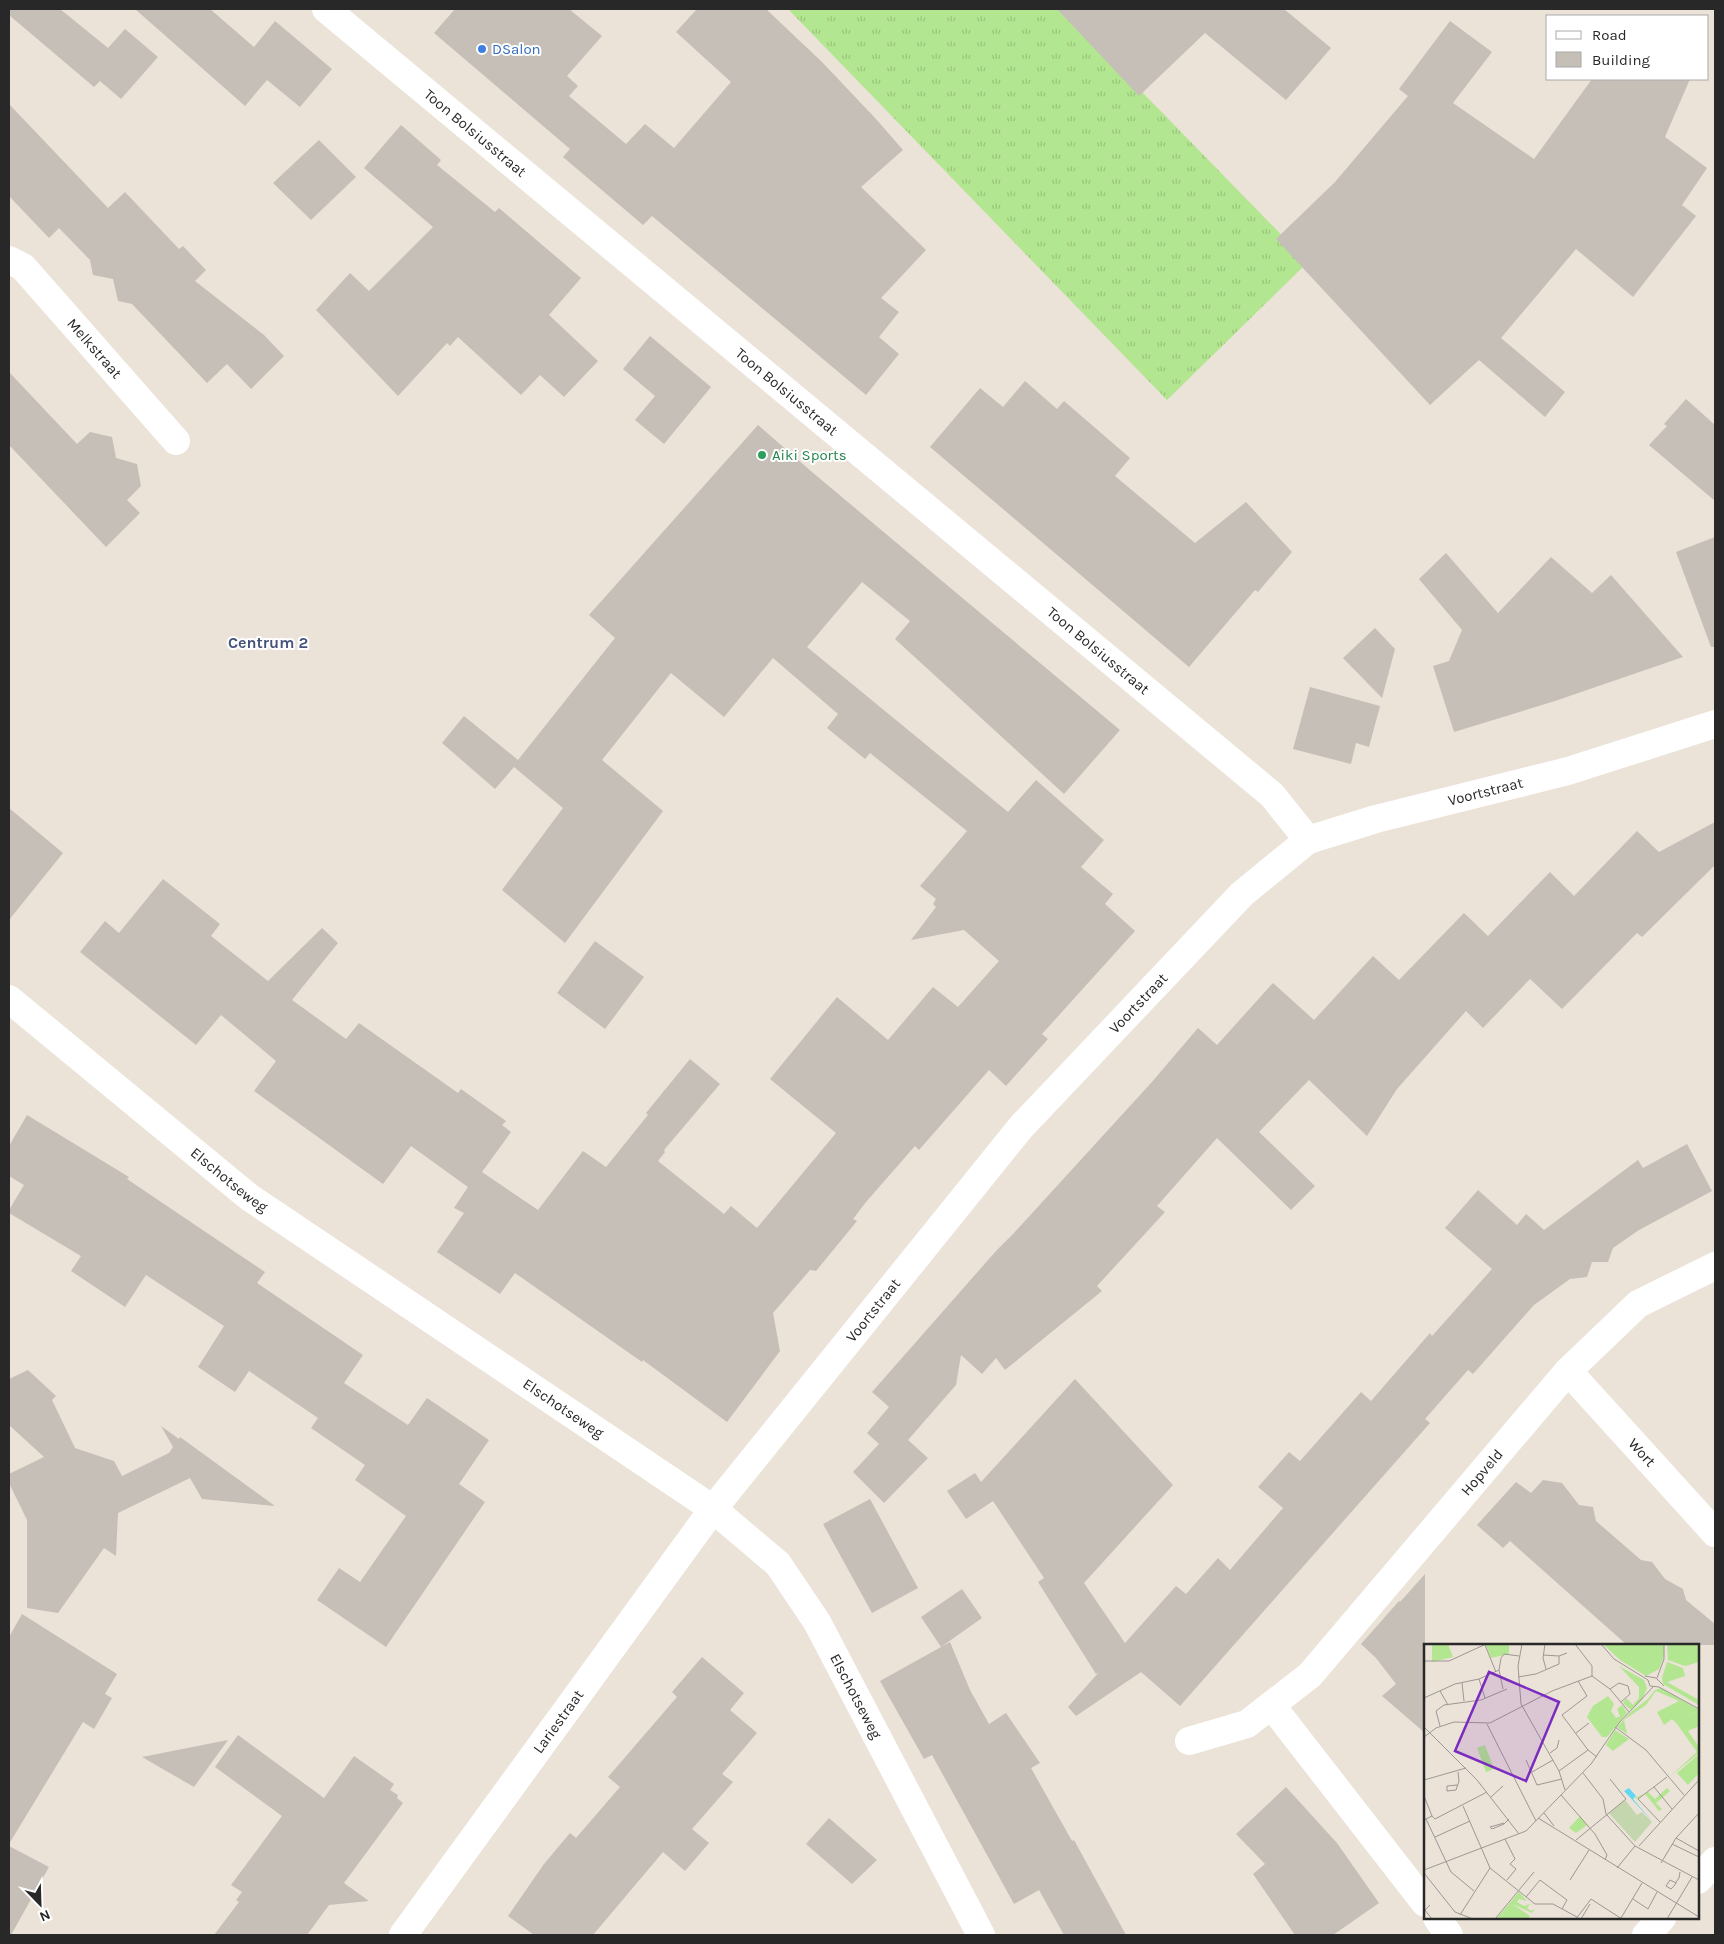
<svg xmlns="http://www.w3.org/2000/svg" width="1724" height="1944" font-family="Karla,sans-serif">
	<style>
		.grass { fill: url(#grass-tufts) }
		.building { fill: #c6bfb8 }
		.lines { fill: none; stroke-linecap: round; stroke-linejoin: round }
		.minor { stroke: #fff; stroke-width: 28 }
		.shop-dot { fill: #3f7fe0; stroke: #fff; stroke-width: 2 }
		.leisure-dot { fill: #2e9e5b; stroke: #fff; stroke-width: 2 }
		.labels { text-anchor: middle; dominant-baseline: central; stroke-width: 4; stroke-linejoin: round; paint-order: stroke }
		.shop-label { font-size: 15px; fill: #366cbe; stroke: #fff; text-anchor: start }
		.street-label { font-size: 15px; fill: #282828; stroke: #fff }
		.leisure-label { font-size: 15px; fill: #27864d; stroke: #fff; text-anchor: start }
		.neighbourhood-label { font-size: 16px; font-weight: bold; fill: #46537a; stroke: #fff }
		.inset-road { fill: none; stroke: #9d9892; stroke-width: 1 }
		.view { fill: #7b2cbf; fill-opacity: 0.15; stroke: #7b2cbf; stroke-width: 2.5 }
		.inset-edge { fill: none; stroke: #282828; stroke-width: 2.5 }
	</style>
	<defs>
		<pattern id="grass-tufts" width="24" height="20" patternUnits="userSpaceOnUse" patternTransform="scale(1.25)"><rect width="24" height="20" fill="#b3e690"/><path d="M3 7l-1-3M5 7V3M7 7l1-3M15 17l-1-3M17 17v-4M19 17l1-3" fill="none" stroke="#9ac57c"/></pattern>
	</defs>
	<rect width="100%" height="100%" fill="#ebe2d8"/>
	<path class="grass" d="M 788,9 L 1068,9 L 1143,93 L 1308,262 L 1167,400 Z"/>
	<path class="building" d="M 9,9 L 60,9 L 108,48 L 125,29 L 158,57 L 121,99 L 100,81 L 94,87 L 9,15 Z
		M 135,9 L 210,9 L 254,47 L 275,21 L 332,69 L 300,107 L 267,80 L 245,106 Z
		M 455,9 L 569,9 L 602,36 L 567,76 L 578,86 L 569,96 L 626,144 L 645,124 L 674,148 L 731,82 L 676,32 L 697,9 L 766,9 L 822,62 L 876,119 L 903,150 L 861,187 L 926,250 L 881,298 L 899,312 L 879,337 L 899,354 L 866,395 L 652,216 L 643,225 L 563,157 L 570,149 L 434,33 Z
		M 1057,9 L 1284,9 L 1331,48 L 1286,100 L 1205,33 L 1139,96 Z
		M 1450,21 L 1492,52 L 1453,103 L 1534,159 L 1592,79 L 1690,79 L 1665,137 L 1707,168 L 1682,205 L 1696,216 L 1633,297 L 1576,249 L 1501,338 L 1565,392 L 1545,417 L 1479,360 L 1430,405 L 1276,239 L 1335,182 L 1408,96 L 1399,89 Z
		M 9,104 L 108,208 L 125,192 L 179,249 L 183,246 L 206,270 L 195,281 L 264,335 L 284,356 L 251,389 L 227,364 L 207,383 L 132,304 L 118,301 L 113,279 L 93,275 L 90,260 L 59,228 L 49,238 L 9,196 Z
		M 401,125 L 441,160 L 437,165 L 495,212 L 499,208 L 581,278 L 549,315 L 598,361 L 564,397 L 540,375 L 521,395 L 458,337 L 450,346 L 447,343 L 398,396 L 316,310 L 350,273 L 369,291 L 433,227 L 364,168 Z
		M 319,140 L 356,177 L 311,220 L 273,183 Z
		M 650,336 L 711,387 L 664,444 L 635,420 L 655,396 L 623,369 Z
		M 9,372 L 77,444 L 90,432 L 112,437 L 116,458 L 137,464 L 141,486 L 127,500 L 140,513 L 106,547 L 9,445 Z
		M 1025,381 L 1057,409 L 1064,401 L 1130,458 L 1115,476 L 1195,543 L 1246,502 L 1292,552 L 1258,592 L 1255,590 L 1189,667 L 930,447 L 980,388 L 1003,407 Z
		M 1686,399 L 1715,425 L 1715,501 L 1649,445 L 1667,426 L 1664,424 Z
		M 758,425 L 812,472 L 1120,730 L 1064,794 L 895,639 L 910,621 L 862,582 L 807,647 L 1008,812 L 1036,780 L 1104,840 L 1081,867 L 1113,894 L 1105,904 L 1135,931 L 1042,1034 L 1048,1039 L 1006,1086 L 989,1070 L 919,1150 L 915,1146 L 866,1202 L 853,1219 L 857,1221 L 816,1271 L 810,1270 L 773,1313 L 780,1351 L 727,1422 L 643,1360 L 642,1362 L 515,1273 L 500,1294 L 437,1252 L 464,1213 L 454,1208 L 468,1187 L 411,1146 L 383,1184 L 254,1091 L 276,1061 L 221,1015 L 196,1045 L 80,952 L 105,921 L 119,933 L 163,879 L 220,924 L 211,936 L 268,981 L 322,928 L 338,943 L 292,1000 L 346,1039 L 359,1023 L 458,1093 L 461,1089 L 506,1121 L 502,1125 L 511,1132 L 482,1172 L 538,1210 L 583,1151 L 606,1167 L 648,1115 L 646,1113 L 690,1059 L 720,1084 L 664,1150 L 665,1152 L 658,1161 L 724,1214 L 731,1206 L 757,1228 L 836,1133 L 770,1079 L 837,997 L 888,1040 L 933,987 L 958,1007 L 999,961 L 964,930 L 911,940 L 936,907 L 933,904 L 936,899 L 920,886 L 967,831 L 870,753 L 865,759 L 827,728 L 838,714 L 773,658 L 724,717 L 671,673 L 602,760 L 663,811 L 565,943 L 502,890 L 563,808 L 514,767 L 495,789 L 442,743 L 464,716 L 518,760 L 615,638 L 589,615 Z
		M 1715,537 L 1715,647 L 1711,647 L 1676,552 Z
		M 1446,553 L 1498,613 L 1551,557 L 1592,593 L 1611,575 L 1683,657 L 1555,701 L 1454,732 L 1433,666 L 1449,661 L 1462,630 L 1419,579 Z
		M 1375,628 L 1395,649 L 1382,698 L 1343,658 Z
		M 1310,687 L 1380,706 L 1369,747 L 1356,743 L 1351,764 L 1293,749 Z
		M 9,808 L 63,853 L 9,920 Z
		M 1715,822 L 1715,865 L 1642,937 L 1637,933 L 1562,1009 L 1530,979 L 1483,1028 L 1466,1011 L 1397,1089 L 1367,1136 L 1309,1080 L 1259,1132 L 1315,1186 L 1291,1210 L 1217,1138 L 1157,1206 L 1165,1212 L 1097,1286 L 1102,1291 L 1005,1370 L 996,1358 L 982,1374 L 961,1355 L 956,1385 L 908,1440 L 928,1458 L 884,1503 L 853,1472 L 879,1444 L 867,1433 L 889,1407 L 872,1392 L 996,1251 L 1013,1234 L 1151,1083 L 1198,1028 L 1217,1045 L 1273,983 L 1314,1020 L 1373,956 L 1399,980 L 1464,913 L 1488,936 L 1550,872 L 1574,896 L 1637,831 L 1659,852 Z
		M 595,941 L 644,977 L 605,1029 L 557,993 Z
		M 27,1115 L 129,1177 L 127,1179 L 265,1272 L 257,1283 L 363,1355 L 344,1383 L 408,1425 L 427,1398 L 489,1440 L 459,1484 L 485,1502 L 386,1647 L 317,1600 L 339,1568 L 360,1582 L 406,1516 L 355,1480 L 365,1465 L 311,1428 L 318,1418 L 249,1371 L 235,1392 L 198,1367 L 224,1326 L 146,1275 L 125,1307 L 71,1271 L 81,1256 L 9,1213 L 9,1210 L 24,1185 L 9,1176 L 9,1146 Z
		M 1687,1144 L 1712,1191 L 1639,1230 L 1613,1248 L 1608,1262 L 1592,1262 L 1587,1277 L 1570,1279 L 1534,1305 L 1473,1374 L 1468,1370 L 1425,1419 L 1430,1423 L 1180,1706 L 1141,1672 L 1076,1716 L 1068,1707 L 1099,1672 L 1096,1674 L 1038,1582 L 1044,1578 L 993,1501 L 966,1519 L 947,1491 L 975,1473 L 981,1482 L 1075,1379 L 1173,1485 L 1084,1583 L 1125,1643 L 1176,1586 L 1186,1594 L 1218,1558 L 1230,1570 L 1283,1508 L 1258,1487 L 1289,1452 L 1300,1461 L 1361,1392 L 1371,1401 L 1430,1333 L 1432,1336 L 1492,1269 L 1445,1228 L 1478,1190 L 1517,1225 L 1526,1214 L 1544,1230 L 1638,1160 L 1643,1168 Z
		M 28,1370 L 56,1396 L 52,1400 L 75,1448 L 114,1461 L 122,1476 L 169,1453 L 173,1447 L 161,1426 L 179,1439 L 180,1437 L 275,1506 L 202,1499 L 190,1478 L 118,1513 L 116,1556 L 104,1548 L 58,1613 L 27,1608 L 27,1520 L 9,1483 L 9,1474 L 44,1457 L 9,1425 L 9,1379 Z
		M 1543,1480 L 1562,1483 L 1579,1505 L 1593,1507 L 1596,1521 L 1641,1560 L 1652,1562 L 1665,1579 L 1683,1589 L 1686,1600 L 1715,1624 L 1715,1645 L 1627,1645 L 1510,1541 L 1503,1548 L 1477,1525 L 1516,1482 L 1531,1493 Z
		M 870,1499 L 918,1588 L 872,1613 L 823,1524 Z
		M 1425,1574 L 1425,1733 L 1382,1696 L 1396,1684 L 1376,1658 L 1361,1644 L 1399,1601 L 1400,1602 Z
		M 962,1589 L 982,1618 L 941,1647 L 921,1617 Z
		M 22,1614 L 117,1674 L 105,1694 L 112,1698 L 94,1729 L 83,1722 L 9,1844 L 9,1637 Z
		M 950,1642 L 970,1690 L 989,1724 L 1006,1713 L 1040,1763 L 1031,1768 L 1072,1841 L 1074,1840 L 1126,1935 L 1064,1935 L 1039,1890 L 1014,1904 L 932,1755 L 924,1759 L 880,1681 Z
		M 702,1657 L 744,1693 L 730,1710 L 757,1733 L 722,1774 L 733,1782 L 692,1829 L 709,1843 L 685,1871 L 663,1852 L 593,1935 L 534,1935 L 508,1916 L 544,1864 L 570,1833 L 576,1838 L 620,1787 L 608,1777 L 677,1697 L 672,1692 Z
		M 238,1735 L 324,1798 L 354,1756 L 394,1784 L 390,1790 L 398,1795 L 397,1798 L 403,1803 L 344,1883 L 369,1901 L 329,1905 L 307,1935 L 214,1935 L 239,1902 L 236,1900 L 242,1892 L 231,1885 L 282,1816 L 215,1767 Z
		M 228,1740 L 194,1787 L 142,1757 Z
		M 1286,1787 L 1337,1843 L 1379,1903 L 1333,1935 L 1295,1935 L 1253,1874 L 1265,1864 L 1236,1834 Z
		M 829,1818 L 877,1860 L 852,1884 L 806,1844 Z
		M 9,1846 L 49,1867 L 11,1935 L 9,1935 Z"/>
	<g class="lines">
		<g class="minor">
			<path id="s1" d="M 326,9 L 1272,795 L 1308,840"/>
			<path id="s2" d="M 9,260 L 23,267 L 176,441"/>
			<path id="s3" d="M 9,999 L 249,1197 L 713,1509 L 778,1564 L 817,1622 L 981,1935"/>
			<path id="s4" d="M 1568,1371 L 1715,1533"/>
			<path d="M 1272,1706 L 1425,1903"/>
			<path id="s5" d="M 1189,1741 L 1247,1724 L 1310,1675 L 1568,1371 L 1638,1304 L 1715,1266"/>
			<path d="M 1698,1880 L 1715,1861"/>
			<path d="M 1437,1918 L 1449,1935"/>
			<path id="s6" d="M 403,1935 L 713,1509 L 1021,1127 L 1242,894 L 1308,840 L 1376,819 L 1568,771 L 1715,724"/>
			<path d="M 1646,1935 L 1662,1918"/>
		</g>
	</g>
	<circle class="shop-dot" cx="482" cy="49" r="5"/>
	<circle class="leisure-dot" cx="762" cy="455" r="5"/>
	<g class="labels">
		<g class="shop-label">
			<text x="492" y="49">DSalon</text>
		</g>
		<g class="street-label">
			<text stroke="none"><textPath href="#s1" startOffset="194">Toon Bolsiusstraat</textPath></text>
			<text stroke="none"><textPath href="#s2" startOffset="124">Melkstraat</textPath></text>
			<text stroke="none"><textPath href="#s1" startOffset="599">Toon Bolsiusstraat</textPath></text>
			<text stroke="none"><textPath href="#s1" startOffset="1004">Toon Bolsiusstraat</textPath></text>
			<text stroke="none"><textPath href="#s6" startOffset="1608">Voortstraat</textPath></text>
			<text stroke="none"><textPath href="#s6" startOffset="1188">Voortstraat</textPath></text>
			<text stroke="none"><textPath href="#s3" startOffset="285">Elschotseweg</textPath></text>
			<text stroke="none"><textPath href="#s6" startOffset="782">Voortstraat</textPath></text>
			<text stroke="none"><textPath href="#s3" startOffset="690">Elschotseweg</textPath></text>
			<text stroke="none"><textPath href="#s4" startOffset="110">Wort</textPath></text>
			<text stroke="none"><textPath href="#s5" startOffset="406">Hopveld</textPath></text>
			<text stroke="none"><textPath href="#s3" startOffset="1109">Elschotseweg</textPath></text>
			<text stroke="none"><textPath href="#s6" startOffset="264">Lariestraat</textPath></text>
		</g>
		<g class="leisure-label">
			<text x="772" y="455">Aiki Sports</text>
		</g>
		<g class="neighbourhood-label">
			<text x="268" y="642">Centrum 2</text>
		</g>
	</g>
	<g transform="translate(1424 1644)">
		<rect width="275" height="275" fill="#ebe2d8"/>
		<path d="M 85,0 L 85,10 L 67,14 L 62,1 ZM 174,0 L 195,22 L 220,36 L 223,44 L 218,56 L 207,66 L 199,59 L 202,54 L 209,61 L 215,54 L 215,43 ZM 179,0 L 234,0 L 240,2 L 240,12 L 235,25 L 222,32 L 196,16 ZM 243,0 L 275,0 L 275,18 L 261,22 L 244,16 ZM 243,18 L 259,24 L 261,32 L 243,38 L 275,56 L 275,61 L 239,40 L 238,34 ZM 237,44 L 275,66 L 275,72 L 269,68 L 253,80 L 248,75 L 240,81 L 233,68 L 255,57 L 232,47 L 222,61 L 200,76 L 203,90 L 193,83 L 207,68 L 224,55 L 231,46 ZM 184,52 L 190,60 L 187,67 L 192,74 L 196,72 L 193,65 L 198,61 L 203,69 L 183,93 L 178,93 L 163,73 L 169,62 ZM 191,86 L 205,95 L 189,107 L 182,101 ZM 61,101 L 70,125 L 62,128 L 53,104 ZM 274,111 L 275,129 L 264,141 L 253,129 ZM 156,172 L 163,181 L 152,189 L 145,184 ZM 87,261 L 106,272 L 104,275 L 76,275 Z" fill="#b3e690"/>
		<path d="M 8,0 L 24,0 L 29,13 L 8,18 ZM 269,68 L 275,72 L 275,82 L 264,87 L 275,103 L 275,109 L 245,133 L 273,108 L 253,80 ZM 243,144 L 246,147 L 232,159 L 238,165 L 235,167 L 221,150 L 213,155 L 211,154 L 224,148 L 231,155 ZM 95,248 L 103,257 L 95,255 L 93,258 L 100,262 L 106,260 L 103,264 L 107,267 L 111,265 L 108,269 L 89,260 L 106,272 L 87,261 L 76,275 L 72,275 Z" fill="#b3e690"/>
		<path d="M 201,156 L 213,171 L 218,168 L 228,178 L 211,198 L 185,169 Z" fill="#c4d6ae"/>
		<path d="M 205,144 L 212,152 L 209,155 L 228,177 L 200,147 Z" fill="#64d7f4"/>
		<path class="inset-road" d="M 98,0 L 94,22 L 97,60 L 135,127 L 141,146M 121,0 L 119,14 L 122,25M 151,0 L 168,22 L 168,32 L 186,45 L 205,68M 177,0 L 190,15 L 224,36 L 226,42 L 235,43 L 275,65M 61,1 L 72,28M 119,11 L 135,12 L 143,9M 0,17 L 25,17 L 62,0M 221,32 L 232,34 L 240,42M 94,33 L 112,30 L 135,20 L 135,12M 233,34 L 240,15 L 240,0M 55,35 L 61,54M 154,37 L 163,52 L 138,71 L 164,106 L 173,113M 38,39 L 40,57M 79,45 L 75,26 L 77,14 L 80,10 L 95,12M 186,45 L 195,39 L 204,42 L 206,50 L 197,58M 16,47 L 24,61M 0,54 L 31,40 L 55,35 L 75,26M 63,80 L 112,177M 16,82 L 12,67 L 20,61 L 57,56 L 83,45M 0,83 L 53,136 L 95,190M 191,83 L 222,106 L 260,151M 152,89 L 165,79M 0,93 L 12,84 L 30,78 L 66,79 L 128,47 L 168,32M 126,109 L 133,104 L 135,96M 102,116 L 113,141 L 138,135M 135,127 L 164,106M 108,128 L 129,116M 159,129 L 179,155 L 182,170 L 211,202 L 275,236M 0,136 L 42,124M 33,141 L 23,142 L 23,147 L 32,146 L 35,137 L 34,128M 230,143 L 248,165M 137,151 L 171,190 L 183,211 L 181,216M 0,152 L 8,172M 67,153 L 79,142M 39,162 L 66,224 L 111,260 L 129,260 L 153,273M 120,169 L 130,182M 114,174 L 275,273M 2,175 L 27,228 L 50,247M 0,176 L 8,172 L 11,175 L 63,148M 236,178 L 214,155 L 243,133M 80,179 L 66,183 L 68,185 L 80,180 L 85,175M 11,193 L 46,177M 252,194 L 275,207M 81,195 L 91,215 L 86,220 L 92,225 L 83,236M 152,196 L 202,155 L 186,135M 248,200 L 275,213M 215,202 L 275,136M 237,219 L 252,194 L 275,169M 193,224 L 211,202M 0,226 L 102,187 L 167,120 L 195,79 L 229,43M 0,229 L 31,268 L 49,275M 146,236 L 165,206M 252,239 L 246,236 L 242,242 L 247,245 L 250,242 L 252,239 L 252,238 L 255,234 L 256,228M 102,253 L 116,236 L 143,256 L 138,265M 209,255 L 224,265 L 233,248M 6,261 L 1,266 L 8,275M 36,271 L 66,224M 197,274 L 218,239M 71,275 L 110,228M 152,275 L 167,255 L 198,275M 157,275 L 166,260M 243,275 L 268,233"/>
		<path class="view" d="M 65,28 L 135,58 L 102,137 L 31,107 Z"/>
		<rect width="275" height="275" class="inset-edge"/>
	</g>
	<rect width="1724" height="1944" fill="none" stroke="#282828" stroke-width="20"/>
	<rect x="1546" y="15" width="162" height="65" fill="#ffffff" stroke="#a9a9a9"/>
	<rect x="1556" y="31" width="25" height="8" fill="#ffffff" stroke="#a9a9a9"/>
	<text x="1592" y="40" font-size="15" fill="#282828">Road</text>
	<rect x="1556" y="52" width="25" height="15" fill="#c6bfb8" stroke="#a9a9a9"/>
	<text x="1592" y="65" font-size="15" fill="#282828">Building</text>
	<g transform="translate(40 1904) rotate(157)" stroke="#ffffff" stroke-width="4" paint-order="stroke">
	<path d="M0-4L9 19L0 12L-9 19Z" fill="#282828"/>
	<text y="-8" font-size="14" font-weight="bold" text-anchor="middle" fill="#282828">N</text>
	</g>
</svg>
